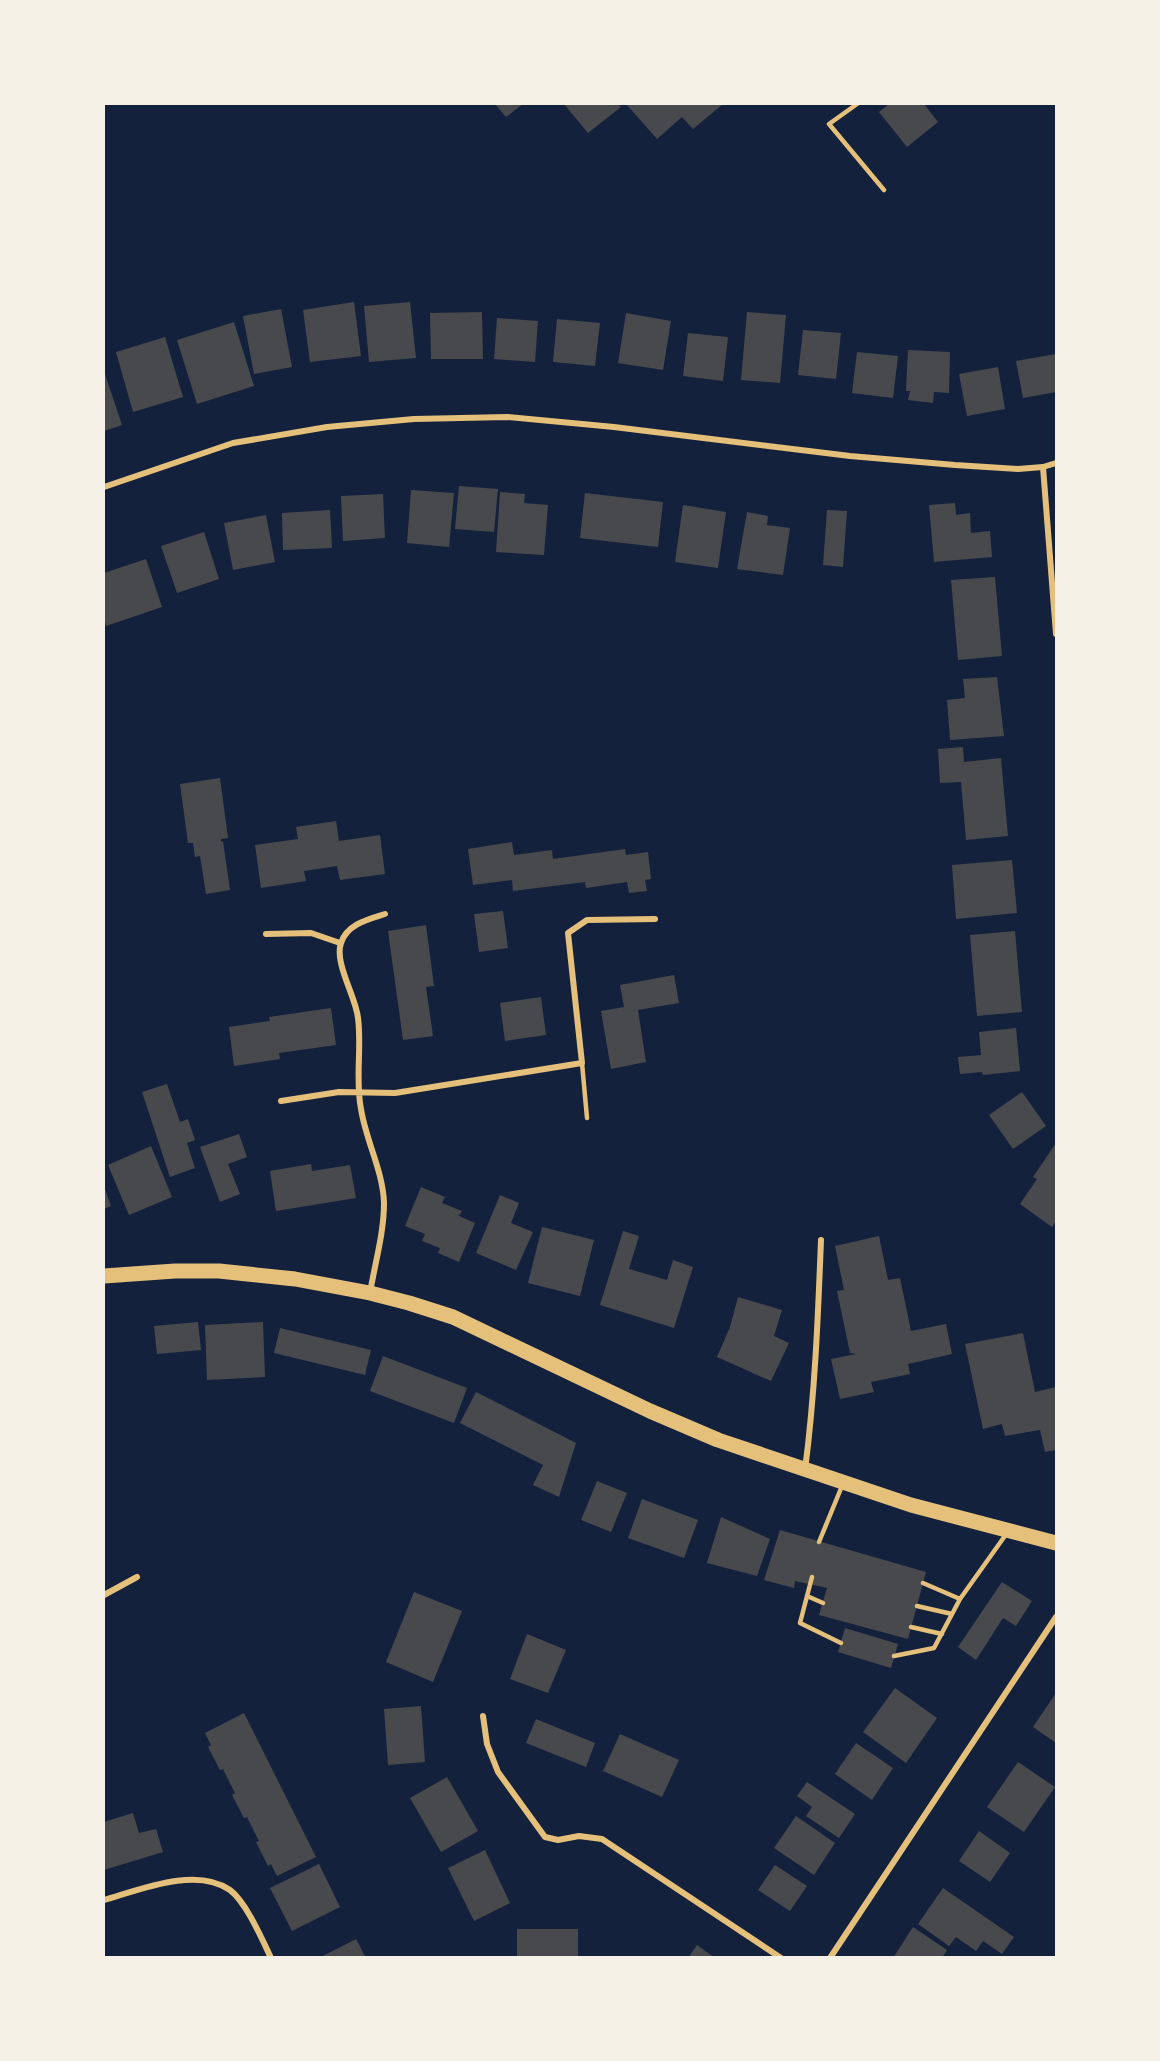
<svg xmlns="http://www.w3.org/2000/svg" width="1160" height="2061" font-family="Arial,sans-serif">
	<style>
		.building { fill: #48494c }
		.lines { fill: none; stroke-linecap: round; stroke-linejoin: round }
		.service { stroke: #e5c07b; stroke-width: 4.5 }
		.minor { stroke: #e5c07b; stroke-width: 6 }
		.primary { stroke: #e5c07b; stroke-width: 15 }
	</style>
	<rect width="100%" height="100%" fill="#14213d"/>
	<path class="building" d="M 495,104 L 523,104 L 506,117 Z
		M 564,104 L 618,104 L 621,107 L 588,133 Z
		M 626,104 L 723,104 L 693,129 L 682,117 L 657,139 Z
		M 889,104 L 924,104 L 938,122 L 907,147 L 879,112 Z
		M 354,302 L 361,356 L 310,362 L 303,310 Z
		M 410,302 L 416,358 L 369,362 L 364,306 Z
		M 281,309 L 292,367 L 254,374 L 243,316 Z
		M 482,312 L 483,359 L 431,359 L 430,313 Z
		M 747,312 L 786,315 L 780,383 L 741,380 Z
		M 626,313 L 671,321 L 663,370 L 618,363 Z
		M 497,318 L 538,321 L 535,362 L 494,359 Z
		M 557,319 L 600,323 L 595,366 L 553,362 Z
		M 234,322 L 254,386 L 197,404 L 177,340 Z
		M 803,330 L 841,333 L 836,379 L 798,375 Z
		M 688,333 L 728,337 L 723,381 L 683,376 Z
		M 165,337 L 183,397 L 133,412 L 116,352 Z
		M 908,350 L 950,352 L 949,393 L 934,392 L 933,403 L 908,400 L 910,391 L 906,391 Z
		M 857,352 L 898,356 L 893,398 L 852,393 Z
		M 1056,354 L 1056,392 L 1023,398 L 1016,361 Z
		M 998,367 L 1005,409 L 967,416 L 959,374 Z
		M 104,371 L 122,425 L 104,431 Z
		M 459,486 L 498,489 L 494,532 L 455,529 Z
		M 411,490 L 454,493 L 449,547 L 407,543 Z
		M 500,492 L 525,494 L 524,503 L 548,505 L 544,555 L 496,552 Z
		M 585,493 L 663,502 L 658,547 L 580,538 Z
		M 383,494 L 385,538 L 343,541 L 341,496 Z
		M 955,503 L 956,515 L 970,513 L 971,533 L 990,531 L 992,557 L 934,562 L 929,505 Z
		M 683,505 L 726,512 L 718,568 L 675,562 Z
		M 330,510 L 332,548 L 283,550 L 282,513 Z
		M 827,510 L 847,511 L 843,567 L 823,565 Z
		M 747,512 L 768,516 L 767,525 L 790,528 L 783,575 L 737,569 Z
		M 266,515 L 275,562 L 233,570 L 224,523 Z
		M 204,532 L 219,579 L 177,593 L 161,546 Z
		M 146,559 L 162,607 L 106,626 L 104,617 L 104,573 Z
		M 995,577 L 1002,656 L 958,660 L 951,580 Z
		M 997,677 L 1004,736 L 950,740 L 947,700 L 965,698 L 963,679 Z
		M 963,747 L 964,762 L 1001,758 L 1008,836 L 966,840 L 961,782 L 940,783 L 938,749 Z
		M 220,778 L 228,838 L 221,839 L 221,842 L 223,841 L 230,890 L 206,894 L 200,856 L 195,857 L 193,843 L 188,843 L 180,784 Z
		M 336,821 L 339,841 L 380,835 L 385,874 L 340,880 L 337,866 L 304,871 L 306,881 L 261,888 L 255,845 L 298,839 L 296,827 Z
		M 512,842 L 514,855 L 552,850 L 553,859 L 625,849 L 626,855 L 648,852 L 651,879 L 645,880 L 647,891 L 629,893 L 627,882 L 586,888 L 585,882 L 513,891 L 512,880 L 473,885 L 468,849 Z
		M 1012,860 L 1017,913 L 956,919 L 952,865 Z
		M 503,911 L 508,948 L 479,952 L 474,914 Z
		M 426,925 L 434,986 L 426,987 L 433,1036 L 403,1040 L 388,931 Z
		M 1015,931 L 1022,1012 L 977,1016 L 970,935 Z
		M 674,975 L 679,1003 L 638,1010 L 646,1062 L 611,1069 L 601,1011 L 624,1007 L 620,985 Z
		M 541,997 L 546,1035 L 505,1041 L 500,1003 Z
		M 331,1008 L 336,1045 L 279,1053 L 280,1059 L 234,1066 L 229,1027 L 270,1021 L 269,1017 Z
		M 1016,1028 L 1020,1071 L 983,1075 L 982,1072 L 960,1074 L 958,1057 L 981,1055 L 979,1032 Z
		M 167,1084 L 180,1122 L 188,1119 L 195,1140 L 187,1143 L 195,1168 L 170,1177 L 142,1092 Z
		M 1022,1092 L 1046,1126 L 1013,1149 L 989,1115 Z
		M 239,1134 L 247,1157 L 228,1164 L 240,1194 L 220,1202 L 200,1147 Z
		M 1056,1143 L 1056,1221 L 1052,1227 L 1020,1204 L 1037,1179 L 1033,1177 Z
		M 151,1146 L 172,1197 L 129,1215 L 108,1165 Z
		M 311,1164 L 312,1171 L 350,1165 L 356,1198 L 276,1211 L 270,1171 Z
		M 104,1186 L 111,1206 L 104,1209 Z
		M 421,1187 L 445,1197 L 442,1203 L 462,1211 L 459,1216 L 475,1223 L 459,1262 L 438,1253 L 440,1248 L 422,1241 L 425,1234 L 405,1226 Z
		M 500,1195 L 519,1203 L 511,1223 L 533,1232 L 516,1270 L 476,1253 Z
		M 542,1227 L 594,1240 L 580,1296 L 528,1283 Z
		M 623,1231 L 639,1236 L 629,1269 L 667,1280 L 673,1260 L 693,1267 L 674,1328 L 600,1305 Z
		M 879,1236 L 888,1280 L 900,1278 L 911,1331 L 946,1324 L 952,1354 L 908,1364 L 910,1374 L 871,1382 L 874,1392 L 840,1399 L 831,1359 L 856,1354 L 850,1353 L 837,1291 L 844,1290 L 835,1246 Z
		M 738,1297 L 782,1310 L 774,1336 L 789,1343 L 771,1381 L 717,1357 L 730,1327 Z
		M 198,1322 L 201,1350 L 157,1354 L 154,1326 Z
		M 263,1322 L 265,1377 L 207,1380 L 205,1325 Z
		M 280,1328 L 371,1350 L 365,1375 L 274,1353 Z
		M 1023,1333 L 1035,1392 L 1056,1387 L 1056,1450 L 1045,1452 L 1040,1430 L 1005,1436 L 1002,1424 L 983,1429 L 965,1344 Z
		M 383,1356 L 467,1388 L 454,1423 L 370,1391 Z
		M 476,1392 L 576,1443 L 559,1497 L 533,1485 L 543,1465 L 460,1423 Z
		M 597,1481 L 627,1493 L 611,1532 L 581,1520 Z
		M 642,1499 L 698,1520 L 684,1558 L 628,1538 Z
		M 721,1517 L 770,1539 L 757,1576 L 707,1563 Z
		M 780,1530 L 926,1572 L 908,1639 L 819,1615 L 827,1588 L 795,1581 L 794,1588 L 764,1580 Z
		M 1002,1582 L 1032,1601 L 1016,1626 L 1003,1618 L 976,1660 L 958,1647 Z
		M 414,1592 L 462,1611 L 433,1682 L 386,1662 Z
		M 845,1628 L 898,1644 L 891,1668 L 838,1652 Z
		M 527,1634 L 566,1650 L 548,1693 L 510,1679 Z
		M 895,1688 L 937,1718 L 906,1763 L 863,1732 Z
		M 1056,1693 L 1056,1743 L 1033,1727 Z
		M 421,1706 L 425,1762 L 388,1765 L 384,1709 Z
		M 244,1713 L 316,1857 L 277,1876 L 271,1864 L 268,1866 L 256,1842 L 259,1841 L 247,1817 L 244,1818 L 232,1795 L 235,1793 L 223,1769 L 220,1770 L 208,1747 L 211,1745 L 205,1733 Z
		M 536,1719 L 595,1743 L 586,1767 L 526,1743 Z
		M 620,1734 L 679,1760 L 662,1797 L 603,1771 Z
		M 856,1743 L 893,1768 L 872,1800 L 835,1774 Z
		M 1018,1762 L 1055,1787 L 1024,1832 L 987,1807 Z
		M 447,1777 L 478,1831 L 441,1852 L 410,1798 Z
		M 807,1782 L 855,1814 L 839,1838 L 806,1816 L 812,1807 L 797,1796 Z
		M 133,1813 L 139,1833 L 156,1829 L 163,1852 L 104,1870 L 104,1822 Z
		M 796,1816 L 835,1843 L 814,1875 L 774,1848 Z
		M 979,1831 L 1010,1853 L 990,1882 L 959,1861 Z
		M 485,1850 L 510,1903 L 474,1921 L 448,1868 Z
		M 319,1864 L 340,1907 L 292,1931 L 270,1888 Z
		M 775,1865 L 807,1886 L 790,1911 L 758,1890 Z
		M 943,1888 L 1014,1937 L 1002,1954 L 983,1941 L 976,1951 L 956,1937 L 949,1946 L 918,1924 Z
		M 913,1927 L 947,1950 L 942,1958 L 893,1958 Z
		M 517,1929 L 578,1929 L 578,1958 L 517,1958 Z
		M 356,1939 L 366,1958 L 319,1958 Z
		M 697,1945 L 715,1958 L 688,1958 Z"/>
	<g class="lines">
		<path class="service" d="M 857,104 L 829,124 L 884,190
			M 582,1063 L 587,1118
			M 819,1542 L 842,1486
			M 812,1577 L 800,1623 L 841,1643
			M 923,1583 L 960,1599 L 1007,1533
			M 807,1596 L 823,1603
			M 917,1606 L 952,1614
			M 911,1627 L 942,1634
			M 894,1656 L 934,1648 L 960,1599"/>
		<path class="minor" d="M 1043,467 L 1056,634
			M 104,487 L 233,443 L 327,427 L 414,419 L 507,417 L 614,427 L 850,456 L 955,465 L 1018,469 L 1043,467 L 1056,463
			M 266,934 L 311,933 L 340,943
			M 281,1101 L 339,1092 L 395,1093 L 582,1063 L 568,933 L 587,920 L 655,919
			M 370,1293 C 375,1263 384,1233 384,1203 C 383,1171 366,1141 361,1109 C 355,1079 362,1048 358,1018 C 356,997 334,963 341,943 C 347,924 369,919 385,914
			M 805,1470 C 815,1393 818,1317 821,1240
			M 104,1595 L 137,1577
			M 483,1716 L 487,1744 L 498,1772 L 545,1837 L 558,1840 L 579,1836 L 602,1839 L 781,1958
			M 104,1900 C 139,1890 196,1866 230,1890 C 246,1902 262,1939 271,1958
			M 830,1958 L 1056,1617"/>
		<path class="primary" d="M 104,1276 L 175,1271 L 219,1271 L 295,1279 L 370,1293 L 409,1303 L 453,1317 L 650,1411 L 718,1440 L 911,1505 L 1056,1543"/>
	</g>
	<rect width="1160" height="2061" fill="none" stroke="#f6f1e7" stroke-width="210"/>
</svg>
